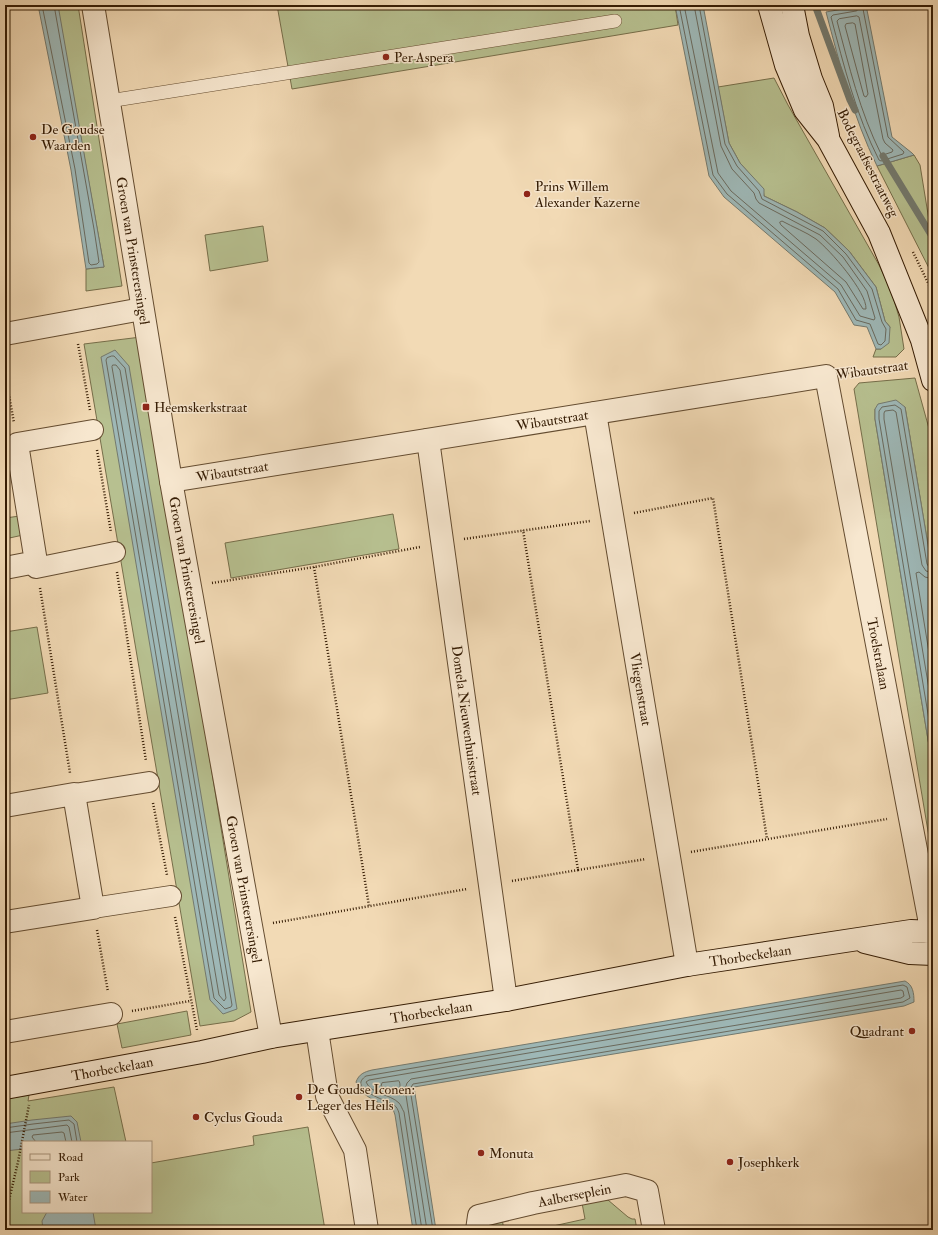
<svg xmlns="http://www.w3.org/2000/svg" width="938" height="1235" font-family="'IM FELL Double Pica',serif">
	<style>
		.green { fill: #b7c090; stroke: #766e4a }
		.water { fill: #9eb8b7; stroke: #747a6f }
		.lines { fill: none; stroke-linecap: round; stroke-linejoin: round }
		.shore { stroke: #6a6a5e; stroke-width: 1 }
		.stream { stroke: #747a6f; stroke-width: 7 }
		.service-casing { stroke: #644c30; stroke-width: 14 }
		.pedestrian-casing { stroke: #644c30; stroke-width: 22 }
		.minor-casing { stroke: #644c30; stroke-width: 24 }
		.secondary-casing { stroke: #351c04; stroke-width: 24 }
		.path { stroke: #351c04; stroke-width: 2.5; stroke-dasharray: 1 2; stroke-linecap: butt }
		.service { stroke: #f7e7cf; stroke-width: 13 }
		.pedestrian { stroke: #f7e7cf; stroke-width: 20 }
		.minor { stroke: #f7e7cf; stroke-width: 22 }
		.secondary { stroke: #f7e7cf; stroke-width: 22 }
		.poi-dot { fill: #8f2418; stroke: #f7e7cf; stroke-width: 1.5 }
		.labels { text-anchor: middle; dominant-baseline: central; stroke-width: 3; stroke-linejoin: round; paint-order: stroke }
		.poi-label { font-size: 14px; fill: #351c04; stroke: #f7e7cf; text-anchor: start }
		.street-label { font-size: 14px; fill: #351c04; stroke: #f7e7cf }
	</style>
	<rect width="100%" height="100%" fill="#f2dab5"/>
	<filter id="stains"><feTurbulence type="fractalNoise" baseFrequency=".005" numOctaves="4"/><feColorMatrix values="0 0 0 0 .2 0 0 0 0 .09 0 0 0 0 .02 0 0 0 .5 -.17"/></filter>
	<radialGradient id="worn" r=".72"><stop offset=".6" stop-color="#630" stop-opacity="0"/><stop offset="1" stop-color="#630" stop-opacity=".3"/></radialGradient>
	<path class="green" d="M 57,5 L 78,5 L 122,286 L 86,291 L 86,269 L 104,267 Z
		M 277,5 L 675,5 L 678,25 L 292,89 Z
		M 774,78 L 788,105 L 879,265 L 891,290 L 899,317 L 904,349 L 896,357 L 873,357 L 876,349 L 881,349 L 890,327 L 885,321 L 876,287 L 849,251 L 825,228 L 797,212 L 764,196 L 763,189 L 740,163 L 729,143 L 718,87 Z
		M 914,155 L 920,165 L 933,245 L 933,276 L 877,166 Z
		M 263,226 L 268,261 L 210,271 L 205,235 Z
		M 141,337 L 251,1012 L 234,1021 L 200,1026 L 84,344 Z
		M 915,378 L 933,443 L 933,575 L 905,407 L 875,409 L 875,419 L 933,770 L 933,861 L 854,389 L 859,383 Z
		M 393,514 L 399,549 L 231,578 L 225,543 Z
		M 20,516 L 23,535 L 5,539 L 5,518 Z
		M 37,627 L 48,693 L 5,700 L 5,632 Z
		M 187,1011 L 191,1035 L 122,1048 L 117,1024 Z
		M 114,1087 L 126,1142 L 23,1142 L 23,1212 L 151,1212 L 151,1163 L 254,1145 L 253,1136 L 308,1127 L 325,1230 L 5,1230 L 5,1099 L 29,1095 L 28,1101 Z
		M 600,1199 L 608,1200 L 628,1217 L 632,1219 L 635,1219 L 637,1230 L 535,1230 L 585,1219 L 582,1203 Z
		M 502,1219 L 504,1230 L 488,1230 L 494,1223 Z"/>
	<path class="water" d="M 38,5 L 58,5 L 104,267 L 86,269 L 71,170 Z
		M 675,5 L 703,5 L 729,143 L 740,163 L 764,189 L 764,196 L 797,212 L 825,228 L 849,251 L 876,287 L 885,321 L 890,327 L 889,343 L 881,349 L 876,349 L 867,327 L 854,325 L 835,292 L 724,197 L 709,176 Z
		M 866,5 L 892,137 L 912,153 L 914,155 L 877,166 C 853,117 840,65 826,12 Z
		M 115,350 L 129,366 L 237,1009 L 223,1014 L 210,1000 L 101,357 Z
		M 896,400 L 905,407 L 933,575 L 933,770 L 875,419 L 875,409 L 878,404 Z
		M 905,981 C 913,985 914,993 914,1002 L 904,1006 L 414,1087 L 436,1230 L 413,1230 L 395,1115 L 393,1109 C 380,1103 361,1097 356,1082 C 359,1074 364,1072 372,1070 Z
		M 71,1116 L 77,1122 L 81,1142 L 23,1142 L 23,1149 L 5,1151 L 5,1124 L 32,1120 Z
		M 47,1212 L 93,1212 L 96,1230 L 43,1230 L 42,1221 Z"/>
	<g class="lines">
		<path class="shore" d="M 42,5 L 75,169 L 89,263 L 91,265 L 97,264 L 99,262 L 94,229 L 54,5
			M 679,5 L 713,175 L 727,194 L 838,289 L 856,320 L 870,324 L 878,344 L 881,345 L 885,341 L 886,329 L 882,322 L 872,289 L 846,254 L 823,231 L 762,199 L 759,191 L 737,166 L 725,144 L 699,5
			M 684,5 L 718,173 L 731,191 L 841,285 L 860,316 L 874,320 L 875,318 L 867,291 L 843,257 L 820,235 L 759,203 L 756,199 L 754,193 L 732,169 L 721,146 L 694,5
			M 860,8 L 863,9 L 888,137 L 904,152 L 903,154 L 881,161 L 879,160 C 856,115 844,66 831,17 L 833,15 L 856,11 Z
			M 857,16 L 859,17 L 883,139 L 885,143 L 893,150 L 892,152 L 883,155 L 881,154 C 860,112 849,66 837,21 L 839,19 Z
			M 853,23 L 855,24 L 868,94 L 866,97 L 864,96 L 862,89 L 845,26 L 846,24 Z
			M 780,222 L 782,221 C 793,227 806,232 816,239 C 830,250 867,292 866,309 L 863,309 L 846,282 L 781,225 Z
			M 112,356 L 114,356 L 125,368 L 232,1005 L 231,1007 L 225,1009 L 214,998 L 106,360 L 107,358 Z
			M 113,365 L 116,365 L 120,370 L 226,998 L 224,1001 L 219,995 L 112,367 Z
			M 933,568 L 929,567 L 927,564 L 901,409 L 895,405 L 882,407 L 879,411 L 879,419 L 933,744
			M 933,573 L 926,571 L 922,565 L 896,412 L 893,410 L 885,411 L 884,413 L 884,419 L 933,713
			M 933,579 L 925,577 L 919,572 L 916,573 L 933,677
			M 399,1081 C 401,1083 400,1093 398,1095 L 381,1086 L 382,1083 Z
			M 5,1128 L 33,1124 L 69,1120 L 74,1124 L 77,1142
			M 5,1133 L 67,1125 L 69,1127 L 72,1142
			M 36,1142 L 32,1137 L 33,1135 L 62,1132 L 64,1133 L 66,1142
			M 417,1230 L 399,1113 C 398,1110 397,1107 394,1105 C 386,1100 347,1089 366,1076 L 903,985 L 907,987 L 910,998 L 903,1002 L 413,1084 L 410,1089 L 433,1230
			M 422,1230 L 404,1112 C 402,1109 401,1105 399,1103 C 390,1094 371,1094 366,1082 L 369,1080 L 901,990 L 903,991 L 904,996 L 901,998 L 411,1079 L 407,1083 L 405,1089 L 427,1230"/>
		<path class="stream" d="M 815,5 L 850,100 L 855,110
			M 883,156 L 933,238"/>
		<defs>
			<path id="service" d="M 109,101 L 615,21"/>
			<path id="pedestrian" d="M 18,450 L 17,443 L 93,430
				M 36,562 L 36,568 L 115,552
				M 74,794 L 149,782
				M 93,908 L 171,896"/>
			<g id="minor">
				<path id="s1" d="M 93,5 L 171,481 L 271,1037"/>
				<path d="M 5,334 L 142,309"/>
				<path id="s2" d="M 595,413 L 687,965"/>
				<path id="s3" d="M 428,440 L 506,1000"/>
				<path d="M 5,452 L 18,450 L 36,562 L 5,568"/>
				<path id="s4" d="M 171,481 L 826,376 L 929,918 L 929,932"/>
				<path d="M 5,806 L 74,794 L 93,908 L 5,922"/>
				<path d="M 317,1030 L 327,1096 L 355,1150 L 367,1230"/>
				<path d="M 5,1032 L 111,1014"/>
				<path id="s5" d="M 477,1230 L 479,1216 L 533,1203 L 626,1185 L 647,1191 L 654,1230"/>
			</g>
			<g id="secondary">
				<path d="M 769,5 L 786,65 L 805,110 L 828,139 L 879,233 L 922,340 L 933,380"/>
				<path d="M 792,5 L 798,36 L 811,79 L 822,106 L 828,136"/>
				<path d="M 865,942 L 910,953 L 933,954"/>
				<path id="s6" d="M 5,1088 L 202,1052 L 271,1037 L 506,1000 L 687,965 L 911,931 L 933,932"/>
			</g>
		</defs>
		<use href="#service" class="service-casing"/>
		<use href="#pedestrian" class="pedestrian-casing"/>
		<use href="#minor" class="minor-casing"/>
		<use href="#secondary" class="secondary-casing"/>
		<path class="path" d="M 913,252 L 933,293
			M 78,344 L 90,410
			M 5,373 L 14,423
			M 848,373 L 907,365
			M 97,450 L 111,532
			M 634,513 L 713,498 L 767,839
			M 464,539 L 590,521
			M 314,567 L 369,906
			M 117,572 L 146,761
			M 212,583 L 314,567 L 420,547
			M 40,588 L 70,773
			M 153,803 L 167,875
			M 691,852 L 887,819
			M 578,870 L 646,859
			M 512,881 L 578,870 L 523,530
			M 175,917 L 197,1030
			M 273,923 L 467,889
			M 97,930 L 108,992
			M 132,1011 L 190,1001
			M 5,1217 L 18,1162 L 29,1105"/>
		<use href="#service" class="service"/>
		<use href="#pedestrian" class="pedestrian"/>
		<use href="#minor" class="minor"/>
		<use href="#secondary" class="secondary"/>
	</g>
	<g class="poi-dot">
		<circle cx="386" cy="57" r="4"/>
		<circle cx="33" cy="137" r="4"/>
		<circle cx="527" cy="194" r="4"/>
		<rect x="142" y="403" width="8" height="8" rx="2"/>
		<circle cx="912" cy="1031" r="4"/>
		<circle cx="299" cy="1097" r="4"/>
		<circle cx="196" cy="1117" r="4"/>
		<circle cx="481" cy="1153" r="4"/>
		<circle cx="730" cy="1162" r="4"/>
	</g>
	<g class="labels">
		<g class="poi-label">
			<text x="394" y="57">Per Aspera</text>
			<text x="41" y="129">De Goudse<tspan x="41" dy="16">Waarden</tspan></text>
			<text x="535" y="186">Prins Willem<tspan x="535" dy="16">Alexander Kazerne</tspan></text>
			<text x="154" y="407">Heemskerkstraat</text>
			<text x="904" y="1031" text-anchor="end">Quadrant</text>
			<text x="307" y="1089">De Goudse Iconen:<tspan x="307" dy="16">Leger des Heils</tspan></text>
			<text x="204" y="1117">Cyclus Gouda</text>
			<text x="489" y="1153">Monuta</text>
			<text x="738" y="1162">Josephkerk</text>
		</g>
		<g class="street-label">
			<text transform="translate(868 163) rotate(63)">Bodegraafsestraatweg</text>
			<text stroke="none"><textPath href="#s1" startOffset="249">Groen van Prinsterersingel</textPath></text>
			<text transform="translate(872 370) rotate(-8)">Wibautstraat</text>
			<text stroke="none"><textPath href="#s4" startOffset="386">Wibautstraat</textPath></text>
			<text stroke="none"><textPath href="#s4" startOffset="62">Wibautstraat</textPath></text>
			<text stroke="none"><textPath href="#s1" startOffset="573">Groen van Prinsterersingel</textPath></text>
			<text stroke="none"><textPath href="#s4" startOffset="946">Troelstralaan</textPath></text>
			<text stroke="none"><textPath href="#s2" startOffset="280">Vliegenstraat</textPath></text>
			<text stroke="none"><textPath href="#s3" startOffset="283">Domela Nieuwenhuisstraat</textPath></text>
			<text stroke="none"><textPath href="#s1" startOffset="897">Groen van Prinsterersingel</textPath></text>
			<text stroke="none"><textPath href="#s6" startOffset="757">Thorbeckelaan</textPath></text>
			<text stroke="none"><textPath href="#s6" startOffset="433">Thorbeckelaan</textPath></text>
			<text stroke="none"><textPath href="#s6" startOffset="109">Thorbeckelaan</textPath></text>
			<text stroke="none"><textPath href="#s5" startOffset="112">Aalberseplein</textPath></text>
		</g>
	</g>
	<rect width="938" height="1235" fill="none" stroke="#f2dab5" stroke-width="20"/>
	<rect x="6" y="6" width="926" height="1223" fill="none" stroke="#351c04" stroke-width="2"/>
	<rect x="10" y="10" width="918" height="1215" fill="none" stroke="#351c04"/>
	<rect x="22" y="1141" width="130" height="72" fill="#f7e7cf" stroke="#a9967e"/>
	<rect x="30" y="1154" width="20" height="6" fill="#f7e7cf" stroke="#a9967e"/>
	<text x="58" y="1161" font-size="12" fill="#351c04">Road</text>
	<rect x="30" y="1171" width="20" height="12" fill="#b7c090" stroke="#a9967e"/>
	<text x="58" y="1181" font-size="12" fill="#351c04">Park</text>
	<rect x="30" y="1191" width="20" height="12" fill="#9eb8b7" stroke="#a9967e"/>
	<text x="58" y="1201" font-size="12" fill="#351c04">Water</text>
	<rect width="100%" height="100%" filter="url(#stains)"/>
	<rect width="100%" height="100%" fill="url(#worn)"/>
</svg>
